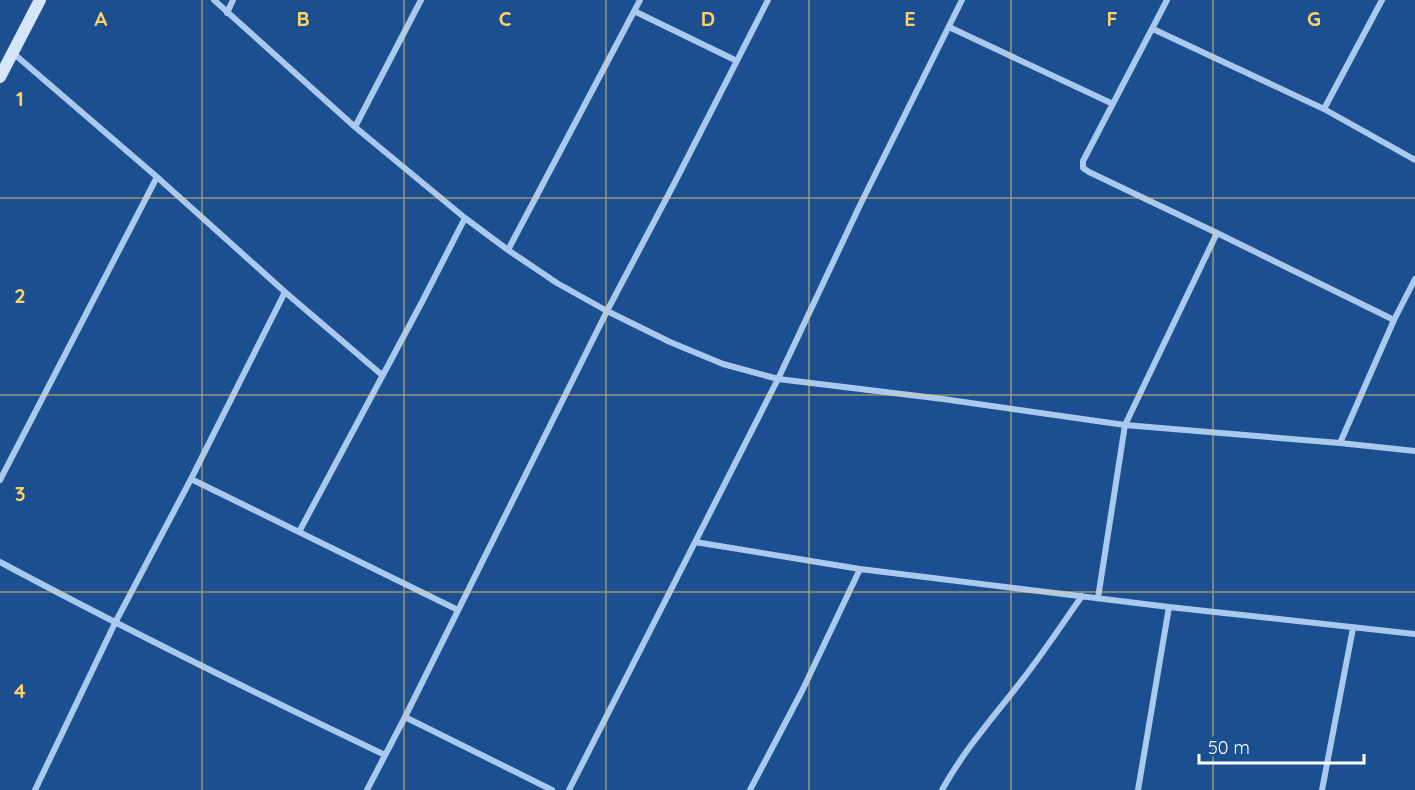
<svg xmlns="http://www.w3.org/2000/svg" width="1415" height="790" font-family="Quicksand,sans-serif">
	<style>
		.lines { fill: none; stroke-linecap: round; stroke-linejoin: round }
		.street { stroke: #a9c9ee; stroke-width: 6 }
		.secondary { stroke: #d6e6fa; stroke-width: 12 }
		.grid { fill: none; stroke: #ffd166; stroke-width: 1.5; stroke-opacity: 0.55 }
		.grid-label { font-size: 20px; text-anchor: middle; font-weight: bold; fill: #ffd166; stroke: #1b4f8f; stroke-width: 5; stroke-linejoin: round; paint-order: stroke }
	</style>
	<rect width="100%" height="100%" fill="#1b4f8f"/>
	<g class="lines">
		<path class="street" d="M 214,0 L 355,127 L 465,218 L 508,250 L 557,283 L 607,311 L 670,342 L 723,364 L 778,379 L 943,399 L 1125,425 L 1340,443 L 1415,451
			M 1167,0 L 1083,161 L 1083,168 L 1089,172 L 1217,233 L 1394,320
			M 634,11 L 737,61
			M 227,13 L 233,0
			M 949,27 L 1113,104
			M 1153,29 L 1324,109 L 1415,160
			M 13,53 L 157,177 L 285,292 L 382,375
			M 1324,109 L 1382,0
			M 355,127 L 421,0
			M 508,250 L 640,0
			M 1340,443 L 1394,320 L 1415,279
			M 191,479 L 458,610
			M 0,480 L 157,177
			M 299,532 L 423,300 L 465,218
			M 695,542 L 860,569 L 1169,607 L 1415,634
			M 0,562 C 127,630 255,693 385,755
			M 1098,598 L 1125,425 L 1217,233
			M 405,717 L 552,790
			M 35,790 L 115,623 L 191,479 L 285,292
			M 367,790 L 405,717 L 607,311 L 674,184 L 768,0
			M 569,790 L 778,379 L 861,203 L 962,0
			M 750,790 L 802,691 L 860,569
			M 942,790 C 965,748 997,713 1026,675 C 1045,650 1063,623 1082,596
			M 1138,790 L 1169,607
			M 1322,790 L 1353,628"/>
		<path class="secondary" d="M 0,77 L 40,0"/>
	</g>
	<path class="grid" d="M 202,0 L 202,790M 404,0 L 404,790M 606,0 L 606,790M 809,0 L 809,790M 1011,0 L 1011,790M 1213,0 L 1213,790M 0,198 L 1415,198M 0,395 L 1415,395M 0,592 L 1415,592"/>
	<g class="grid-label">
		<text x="101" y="26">A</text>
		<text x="303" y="26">B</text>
		<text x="505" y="26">C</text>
		<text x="708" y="26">D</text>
		<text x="910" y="26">E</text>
		<text x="1112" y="26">F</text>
		<text x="1314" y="26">G</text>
		<text x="20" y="106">1</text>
		<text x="20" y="303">2</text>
		<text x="20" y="501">3</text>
		<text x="20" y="698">4</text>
	</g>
	<path d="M1199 754v9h165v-9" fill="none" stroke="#ffffff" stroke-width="3"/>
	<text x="1208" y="754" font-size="18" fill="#ffffff" stroke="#1b4f8f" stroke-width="4.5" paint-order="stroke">50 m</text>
</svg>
